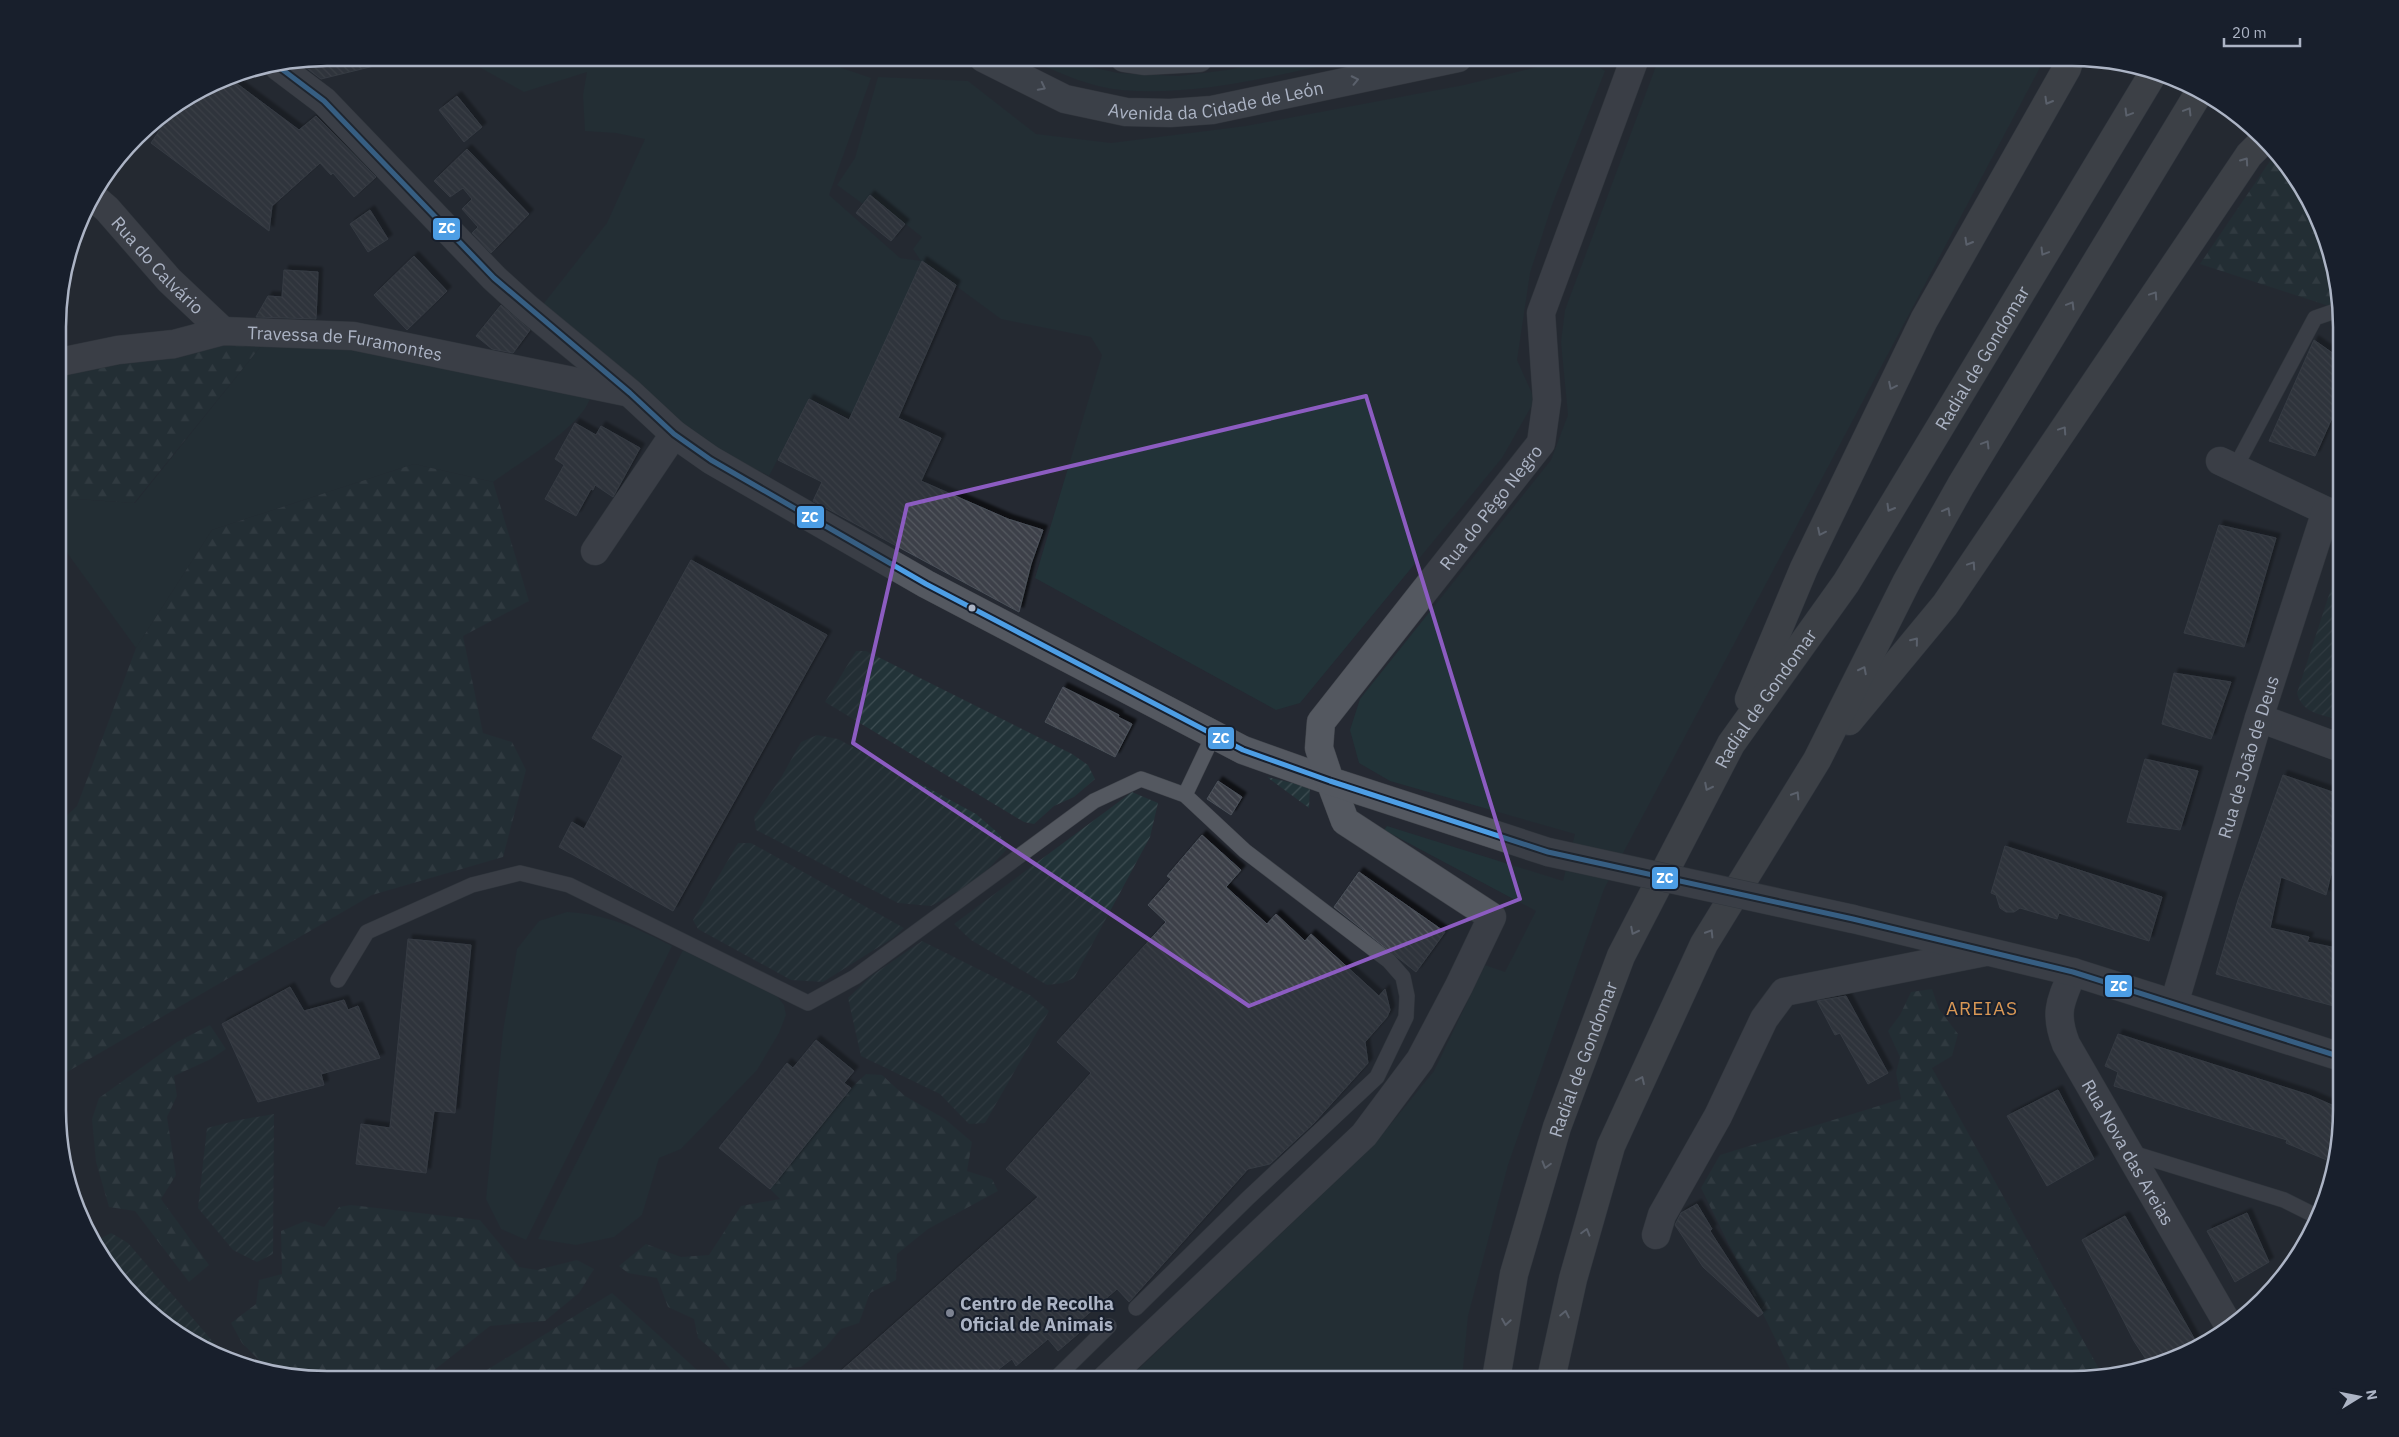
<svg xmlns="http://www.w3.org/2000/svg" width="2399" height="1437" font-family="'IBM Plex Sans',sans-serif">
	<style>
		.grass { fill: #223338 }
		.forest { fill: url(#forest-firs) }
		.garden { fill: url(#garden-furrows) }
		.building { fill: url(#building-back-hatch); stroke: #4b515a; filter: url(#shadow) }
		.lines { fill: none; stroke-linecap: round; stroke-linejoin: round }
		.service-casing { stroke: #40444b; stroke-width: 16 }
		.minor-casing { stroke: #40444b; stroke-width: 29 }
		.tertiary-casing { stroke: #40444b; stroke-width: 29 }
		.secondary-casing { stroke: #40444b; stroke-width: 29 }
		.motorway-casing { stroke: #40454e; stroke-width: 29 }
		.service { stroke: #545860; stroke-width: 15 }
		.minor { stroke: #545860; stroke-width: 28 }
		.tertiary { stroke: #545860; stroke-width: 28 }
		.secondary { stroke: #585c65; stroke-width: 28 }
		.motorway { stroke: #595c60; stroke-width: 28 }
		.tertiary-bridge-casing { stroke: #40444b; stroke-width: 29; stroke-linecap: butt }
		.tertiary-bridge { stroke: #545860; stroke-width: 28 }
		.bus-1-casing { stroke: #181f2c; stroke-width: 9 }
		.bus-1 { stroke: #4d9ee5; stroke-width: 5 }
		.oneway { stroke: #9ba2b2 }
		.oneway2 { stroke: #9ba2b1 }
		.marked { fill: none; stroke: #8c5cc1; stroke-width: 4; stroke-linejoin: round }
		.bus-dot { fill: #acb4c5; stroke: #181f2c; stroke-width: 2 }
		.poi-dot { fill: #7d8392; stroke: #181f2c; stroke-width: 2 }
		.labels { text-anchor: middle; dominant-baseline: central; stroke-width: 4; stroke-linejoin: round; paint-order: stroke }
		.street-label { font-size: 18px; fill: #acb4c5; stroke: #181f2c }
		.poi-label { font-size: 18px; font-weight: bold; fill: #acb4c5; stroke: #181f2c; text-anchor: start }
		.neighbourhood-label { font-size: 19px; letter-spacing: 1px; fill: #d89755; stroke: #181f2c }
		.rim { fill: none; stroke: #acb4c5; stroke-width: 2.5 }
		.line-badge { stroke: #181f2c; stroke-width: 2 }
		.badge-label { font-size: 14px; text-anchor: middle; font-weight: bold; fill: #fff }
	</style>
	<defs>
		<pattern id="forest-firs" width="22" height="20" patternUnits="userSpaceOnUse" patternTransform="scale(1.25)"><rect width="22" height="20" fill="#223338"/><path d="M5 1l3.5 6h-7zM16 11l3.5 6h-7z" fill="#3f4e53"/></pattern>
		<pattern id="garden-furrows" width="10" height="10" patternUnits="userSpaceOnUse" patternTransform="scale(1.25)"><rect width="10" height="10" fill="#223338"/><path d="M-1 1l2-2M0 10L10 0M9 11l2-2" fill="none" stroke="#3f4e53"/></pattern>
		<pattern id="building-back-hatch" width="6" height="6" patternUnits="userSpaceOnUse" patternTransform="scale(1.25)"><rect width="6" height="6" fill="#3c4048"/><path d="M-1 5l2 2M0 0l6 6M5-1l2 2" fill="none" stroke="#565961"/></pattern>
		<filter id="shadow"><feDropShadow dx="4.5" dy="-4.5" stdDeviation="1" flood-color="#0009"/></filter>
	</defs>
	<rect width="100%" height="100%" fill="#252932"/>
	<path class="grass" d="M 463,58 L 825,58 L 830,64 L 871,78 L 829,195 L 900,258 L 921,261 L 913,249 L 922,237 L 870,196 L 863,204 L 837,185 L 855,158 L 878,77 L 968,81 L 1036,134 L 1111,143 L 1246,126 L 1464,85 L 1573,58 L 1586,58 L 1605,71 L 1552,205 L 1530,273 L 1517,360 L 1535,400 L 1502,458 L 1300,703 L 1276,710 L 1035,578 L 1102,355 L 1091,337 L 1001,319 L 922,261 L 850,418 L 809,399 L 769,476 L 704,442 L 541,307 L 607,223 L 645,139 L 616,133 L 585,131 L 583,95 L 587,72 L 524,92 Z
		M 1039,58 L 1061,58 L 1082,65 L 1118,73 L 1179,76 L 1227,70 L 1286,58 L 1358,58 C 1280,74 1201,97 1121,90 C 1091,87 1064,75 1037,63 Z
		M 1659,58 L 2045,58 L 1604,889 L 1508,1165 L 1468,1316 L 1462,1379 L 1128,1379 L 1372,1147 L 1434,1071 L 1485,965 L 1505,972 L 1536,911 L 1384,830 L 1387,826 L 1563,881 L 1575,834 L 1390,781 L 1359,763 L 1350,730 L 1360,699 L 1551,460 L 1568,415 L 1561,342 L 1565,310 Z
		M 265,341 L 324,342 L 591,392 C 591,422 517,464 493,482 L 414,464 L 212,530 L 136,648 L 60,543 L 60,523 L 76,499 L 135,503 Z
		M 567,912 C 606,914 637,928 672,946 L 526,1240 L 501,1229 L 486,1199 L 503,1031 L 517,949 L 539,921 Z
		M 683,950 L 776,995 L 784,1005 L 786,1015 L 779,1033 L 757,1070 L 681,1149 L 659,1158 L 642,1215 L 614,1237 L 576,1245 L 538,1239 Z"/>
	<path class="forest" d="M 2277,155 L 2305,192 L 2327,241 L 2341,310 L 2200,264 L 2272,158 Z
		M 265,341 L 134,503 L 77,499 L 60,523 L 60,369 L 170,350 Z
		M 414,464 L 493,482 L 529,601 L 463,636 L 483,733 L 512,742 L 526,770 L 503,857 L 372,895 L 67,1072 L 60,1079 L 60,822 L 77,806 L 136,648 L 212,530 Z
		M 1932,989 L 1939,1009 L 1958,1034 L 1952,1056 L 1932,1068 L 2103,1376 L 2089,1379 L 1795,1379 L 1701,1188 L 1720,1155 L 1901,1099 L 1896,1073 L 1900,1057 L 1888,1031 L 1900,1015 L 1911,992 Z
		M 210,1025 L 226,1049 L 211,1059 L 174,1076 L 177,1096 L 167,1117 L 176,1175 L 161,1199 L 209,1265 L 189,1282 L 135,1211 L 109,1207 L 96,1162 L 92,1119 L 99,1098 L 177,1042 Z
		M 866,1074 L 882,1075 L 905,1096 L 945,1119 L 972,1142 L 967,1171 L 992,1179 L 998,1191 L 928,1229 L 897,1254 L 896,1280 L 870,1293 L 859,1323 L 841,1329 L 826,1347 L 801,1367 L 789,1368 L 778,1379 L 739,1379 L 716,1353 L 698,1338 L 694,1319 L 668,1307 L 657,1278 L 628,1273 L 619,1266 L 646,1244 L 681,1257 L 709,1255 L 741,1206 L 780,1199 L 770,1189 L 851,1088 Z
		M 351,1205 L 480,1220 L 519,1267 L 537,1270 L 577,1260 L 594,1269 L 579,1293 L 545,1321 L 490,1326 L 423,1379 L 327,1379 L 271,1372 L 242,1343 L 231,1323 L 256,1304 L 259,1280 L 282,1274 L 281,1231 L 305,1221 L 324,1227 L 339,1207 Z
		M 612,1293 L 707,1379 L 472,1379 Z"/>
	<path class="garden" d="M 2341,558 L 2341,720 C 2323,715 2302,714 2297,693 Z
		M 856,651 L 866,651 L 1072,754 L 1088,765 L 1095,779 L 1074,797 L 1054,806 L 1034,824 L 1024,822 L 825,702 Z
		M 817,735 L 838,739 L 976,814 L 998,833 L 1009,847 L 977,881 L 931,906 L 898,903 L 756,830 L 754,817 L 782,776 L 801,742 Z
		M 1267,777 L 1310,787 L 1309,808 Z
		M 1132,792 L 1158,803 L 1150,837 L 1074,978 L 1063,983 L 1047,985 L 971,940 L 954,924 Z
		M 738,843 L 751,843 L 904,928 L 893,938 L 823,982 L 791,980 L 698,929 L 693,920 Z
		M 922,941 L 1030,995 L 1049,1011 L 985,1123 L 969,1124 L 940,1094 L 861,1056 L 848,998 L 871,976 Z
		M 274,1114 L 273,1254 L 257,1262 L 233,1250 L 198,1208 L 207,1128 L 239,1120 Z
		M 111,1233 L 128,1243 L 227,1358 C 216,1353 202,1349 192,1343 C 154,1321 114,1281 94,1242 Z"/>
	<path class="building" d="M 324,58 L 378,58 L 378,65 L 321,79 L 300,63 Z
		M 228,77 L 299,130 L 316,116 L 376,177 L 354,197 L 333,173 L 331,175 L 320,163 L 272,206 L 269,231 L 151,143 L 174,109 Z
		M 457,96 L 482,127 L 464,142 L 439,110 Z
		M 467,149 L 529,214 L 491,253 L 472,233 L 478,227 L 462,209 L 472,199 L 463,188 L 450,197 L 434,181 Z
		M 870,195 L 905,224 L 891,241 L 856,213 Z
		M 370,210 L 388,239 L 368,252 L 350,224 Z
		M 414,256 L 447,291 L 407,330 L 374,295 Z
		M 922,261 L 956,285 L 898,418 L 941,438 L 921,481 L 1008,519 L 1043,530 L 1031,564 L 1019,612 L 813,501 L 822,482 L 778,460 L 809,399 L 849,420 Z
		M 284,270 L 318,272 L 316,319 L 256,317 L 268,296 L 282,297 Z
		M 501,305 L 530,330 L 513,353 L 492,349 L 476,336 Z
		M 2314,340 L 2341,359 L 2341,398 L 2315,456 L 2269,441 Z
		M 575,423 L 596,435 L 601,426 L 640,448 L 613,497 L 595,485 L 593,490 L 591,489 L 576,516 L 545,499 L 564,465 L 555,459 Z
		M 2219,525 L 2276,538 L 2244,647 L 2184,633 Z
		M 691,560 L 827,635 L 673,911 L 559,847 L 572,822 L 584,829 L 623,756 L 592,738 Z
		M 2174,673 L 2231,682 L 2211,739 L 2162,724 Z
		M 1063,687 L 1119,715 L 1118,717 L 1132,724 L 1115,757 L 1045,722 Z
		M 2145,759 L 2198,771 L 2180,830 L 2127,822 Z
		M 2283,775 L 2341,795 L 2341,833 L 2326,895 L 2281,877 L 2270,928 L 2309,937 L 2307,942 L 2341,949 L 2341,1008 L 2216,974 L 2238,900 Z
		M 1218,781 L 1242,797 L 1231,815 L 1207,799 Z
		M 1202,835 L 1241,870 L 1226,887 L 1267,924 L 1276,914 L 1305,941 L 1311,934 L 1379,996 L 1385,989 L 1390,1010 L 1387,1017 L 1365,1042 L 1368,1063 L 1314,1123 L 1270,1164 L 1248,1169 L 1129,1302 L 1117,1289 L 1074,1326 L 1079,1333 L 1058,1351 L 1048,1339 L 1016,1366 L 1012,1359 L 986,1379 L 832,1379 L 1038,1197 L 1006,1169 L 1091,1073 L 1057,1042 L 1166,922 L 1148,905 L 1171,879 L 1167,876 Z
		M 2005,846 L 2162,897 L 2149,941 L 2059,913 L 2057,919 L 2020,908 L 2014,912 L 2006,912 L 2000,908 L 1996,895 L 1991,893 Z
		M 1359,872 L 1445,932 L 1416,972 L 1334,907 Z
		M 408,939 L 471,945 L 455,1113 L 434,1111 L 426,1173 L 356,1164 L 361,1124 L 390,1128 Z
		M 290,987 L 304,1011 L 344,1000 L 348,1010 L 358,1006 L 380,1058 L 321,1074 L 324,1085 L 258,1102 L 222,1024 Z
		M 1846,996 L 1888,1073 L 1868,1084 L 1840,1033 L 1835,1035 L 1817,1001 Z
		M 2118,1034 L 2309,1095 L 2341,1109 L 2341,1127 L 2334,1163 L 2286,1143 L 2287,1140 L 2114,1086 L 2118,1072 L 2105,1066 Z
		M 816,1040 L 854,1071 L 844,1083 L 851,1088 L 770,1189 L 719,1148 L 787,1063 L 793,1068 Z
		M 2058,1090 L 2094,1159 L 2047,1186 L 2007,1116 Z
		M 1697,1204 L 1712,1229 L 1710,1231 L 1763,1313 L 1758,1317 L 1703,1267 L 1675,1225 L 1681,1213 Z
		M 2247,1213 L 2269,1262 L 2235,1282 L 2207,1231 Z
		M 2125,1216 L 2199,1347 L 2151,1367 L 2134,1341 L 2082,1240 Z"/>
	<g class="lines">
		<defs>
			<path id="service" d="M 2235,468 L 2315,318 L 2341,309
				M 338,980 L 367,932 L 472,885 L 520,873 L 569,885 L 808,1003 L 855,977 L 1094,801 L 1141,779 L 1185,795 L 1214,734
				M 2129,1152 L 2284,1200 L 2318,1217
				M 1136,1308 L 1248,1198 L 1377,1077 L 1406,1017 L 1407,996 L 1403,977 L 1389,961 L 1245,851 L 1185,795
				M 1055,1379 L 1109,1326"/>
			<g id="minor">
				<path d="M 279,67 L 324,101 L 494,278 L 527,308 L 630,393 L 674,434 L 711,460 L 926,584 L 1243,750 L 1330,781 L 1345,821 L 1492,917 L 1459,986 L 1420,1060 L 1364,1135 L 1106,1379"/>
				<path id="s1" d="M 93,197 L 107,209 L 169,280 L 223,331"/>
				<path id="s2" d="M 60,362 L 118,350 L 174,344 L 223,331 L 353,336 L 626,392"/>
				<path d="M 2220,461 L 2341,518"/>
				<path d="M 595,551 L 674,434"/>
				<path d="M 2259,718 L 2341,748"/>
				<path id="s3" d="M 2073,972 C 2060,1002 2054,1013 2066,1044 L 2229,1326"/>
				<path id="s4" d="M 2174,1004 L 2259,718 L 2326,511"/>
				<path d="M 1656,1235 L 1662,1215 L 1718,1116 L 1764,1019 L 1784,992 L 1985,952"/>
			</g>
			<g id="tertiary">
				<path id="s5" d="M 1548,852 L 1330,781 L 1319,748 L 1321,722 L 1541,443 L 1547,400 L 1541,313 L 1635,58"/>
				<path d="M 1853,919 L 2073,972 L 2341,1057"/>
			</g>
			<g id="secondary">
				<path id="s6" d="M 983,58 L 1065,99 L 1126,112 L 1170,113 L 1212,110 L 1458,58"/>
				<path d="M 1124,58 L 1144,61 L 1199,58"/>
			</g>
			<g id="motorway">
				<path d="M 1749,699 L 1804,568 L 1924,320 L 2067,68 L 2070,58"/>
				<path d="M 1849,721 L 1945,605 L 2249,155 L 2265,139"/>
				<path id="s7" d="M 1496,1379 L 1514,1274 L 1557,1127 L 1621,956 L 1731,744 L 1846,583 L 2154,72"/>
				<path d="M 1551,1379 L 1573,1279 L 1611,1146 L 1704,944 L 1817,760 L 1907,581 L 1961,485 L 2200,91"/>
			</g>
		</defs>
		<use href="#service" class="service-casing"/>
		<use href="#minor" class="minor-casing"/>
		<use href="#tertiary" class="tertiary-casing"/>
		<use href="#secondary" class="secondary-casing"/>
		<use href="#motorway" class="motorway-casing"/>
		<use href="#service" class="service"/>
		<use href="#minor" class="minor"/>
		<use href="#tertiary" class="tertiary"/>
		<use href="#secondary" class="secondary"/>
		<use href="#motorway" class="motorway"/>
		<defs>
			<path id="tertiary-bridge" d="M 1548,852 L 1853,919"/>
		</defs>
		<use href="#tertiary-bridge" class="tertiary-bridge-casing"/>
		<use href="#tertiary-bridge" class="tertiary-bridge"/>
		<defs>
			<path id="bus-1" d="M 279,67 L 324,101 L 494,278 L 630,393 L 674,434 L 711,460 L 926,584 L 1243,750 L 1330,781 L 1548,852 L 1853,919 L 2073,972 L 2341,1057"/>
		</defs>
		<use href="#bus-1" class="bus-1-casing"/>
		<use href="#bus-1" class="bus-1"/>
	</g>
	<defs><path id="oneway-chevron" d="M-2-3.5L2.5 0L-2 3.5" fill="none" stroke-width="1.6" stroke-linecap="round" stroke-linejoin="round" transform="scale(1.25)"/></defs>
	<g class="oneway">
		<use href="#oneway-chevron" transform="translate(1355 80) rotate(-12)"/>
		<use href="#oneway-chevron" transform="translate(1042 87) rotate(27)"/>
	</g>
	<g class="oneway2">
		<use href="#oneway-chevron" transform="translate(2048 101) rotate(120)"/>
		<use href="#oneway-chevron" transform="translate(2188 111) rotate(-59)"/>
		<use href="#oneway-chevron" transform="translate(2128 113) rotate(121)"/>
		<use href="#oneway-chevron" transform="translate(2245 161) rotate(-55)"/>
		<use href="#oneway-chevron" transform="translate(1968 242) rotate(120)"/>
		<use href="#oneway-chevron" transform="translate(2044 252) rotate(121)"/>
		<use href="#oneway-chevron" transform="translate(2154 295) rotate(-56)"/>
		<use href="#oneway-chevron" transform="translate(2071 305) rotate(-59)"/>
		<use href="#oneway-chevron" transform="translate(1892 386) rotate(116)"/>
		<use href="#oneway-chevron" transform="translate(2063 430) rotate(-56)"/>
		<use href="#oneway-chevron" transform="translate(1986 444) rotate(-59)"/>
		<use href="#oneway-chevron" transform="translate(1890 508) rotate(120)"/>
		<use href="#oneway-chevron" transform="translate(1947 511) rotate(-61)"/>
		<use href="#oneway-chevron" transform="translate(1821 532) rotate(116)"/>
		<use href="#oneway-chevron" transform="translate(1972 565) rotate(-56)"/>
		<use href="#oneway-chevron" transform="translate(1915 641) rotate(-51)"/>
		<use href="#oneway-chevron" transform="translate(1863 670) rotate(-63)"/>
		<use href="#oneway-chevron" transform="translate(1708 787) rotate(117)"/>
		<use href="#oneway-chevron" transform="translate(1796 795) rotate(-58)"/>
		<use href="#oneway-chevron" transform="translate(1634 931) rotate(117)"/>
		<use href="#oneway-chevron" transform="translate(1710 933) rotate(-58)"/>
		<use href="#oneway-chevron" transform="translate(1641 1080) rotate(-65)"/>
		<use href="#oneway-chevron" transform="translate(1546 1165) rotate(106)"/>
		<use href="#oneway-chevron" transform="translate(1586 1232) rotate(-74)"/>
		<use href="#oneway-chevron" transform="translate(1565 1314) rotate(-78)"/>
		<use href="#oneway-chevron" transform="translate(1506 1322) rotate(99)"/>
	</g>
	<path d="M0 0H2399V1437H0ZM 1366,396 L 1520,899 L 1249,1006 L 853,743 L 907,505 Z" fill="#252932" fill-opacity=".55" fill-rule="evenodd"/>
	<path class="marked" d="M 1366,396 L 1520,899 L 1249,1006 L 853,743 L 907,505 Z"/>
	<circle class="bus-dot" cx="972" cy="608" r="4.5"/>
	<circle class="poi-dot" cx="950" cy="1313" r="5"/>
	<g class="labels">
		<g class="street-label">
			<text stroke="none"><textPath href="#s6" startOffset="245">Avenida da Cidade de León</textPath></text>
			<text stroke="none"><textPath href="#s1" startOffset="94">Rua do Calvário</textPath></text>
			<text stroke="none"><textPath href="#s2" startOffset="289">Travessa de Furamontes</textPath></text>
			<text stroke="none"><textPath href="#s7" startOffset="1142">Radial de Gondomar</textPath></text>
			<text stroke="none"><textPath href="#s5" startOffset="564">Rua do Pêgo Negro</textPath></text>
			<text stroke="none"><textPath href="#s7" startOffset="738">Radial de Gondomar</textPath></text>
			<text stroke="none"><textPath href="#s4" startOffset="258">Rua de João de Deus</textPath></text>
			<text stroke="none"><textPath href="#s7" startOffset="332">Radial de Gondomar</textPath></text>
			<text stroke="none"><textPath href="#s3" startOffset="200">Rua Nova das Areias</textPath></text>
		</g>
		<g class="poi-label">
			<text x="960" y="1303">Centro de Recolha<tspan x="960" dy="21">Oficial de Animais</tspan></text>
		</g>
		<g class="neighbourhood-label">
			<text x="1982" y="1008">AREIAS</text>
		</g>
	</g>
	<path d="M0 0H2399V1437H0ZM327 66H2072A261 261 0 0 1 2333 327V1110A261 261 0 0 1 2072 1371H327A261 261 0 0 1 66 1110V327A261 261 0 0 1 327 66Z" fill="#181f2c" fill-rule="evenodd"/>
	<path class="rim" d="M327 66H2072A261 261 0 0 1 2333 327V1110A261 261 0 0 1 2072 1371H327A261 261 0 0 1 66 1110V327A261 261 0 0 1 327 66Z"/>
	<g class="line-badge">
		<rect x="432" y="217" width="29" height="24" rx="5" fill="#4d9ee5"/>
		<rect x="796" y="505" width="29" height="24" rx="5" fill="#4d9ee5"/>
		<rect x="1207" y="726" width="28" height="24" rx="5" fill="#4d9ee5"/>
		<rect x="1651" y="866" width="28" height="24" rx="5" fill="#4d9ee5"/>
		<rect x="2104" y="974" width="29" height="24" rx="5" fill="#4d9ee5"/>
	</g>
	<g class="badge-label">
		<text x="447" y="233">ZC</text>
		<text x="810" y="522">ZC</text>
		<text x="1221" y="743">ZC</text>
		<text x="1665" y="883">ZC</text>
		<text x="2119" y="991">ZC</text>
	</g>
	<g transform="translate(2359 1397) rotate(80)" stroke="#181f2c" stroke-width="4" paint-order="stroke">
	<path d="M0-4L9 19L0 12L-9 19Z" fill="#acb4c5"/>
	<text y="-8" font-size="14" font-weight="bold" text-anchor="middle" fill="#acb4c5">N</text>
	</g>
	<path d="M2224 38v8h76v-8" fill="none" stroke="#acb4c5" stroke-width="2.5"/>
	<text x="2232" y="38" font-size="15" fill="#acb4c5" stroke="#181f2c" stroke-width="4" paint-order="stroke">20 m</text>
</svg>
